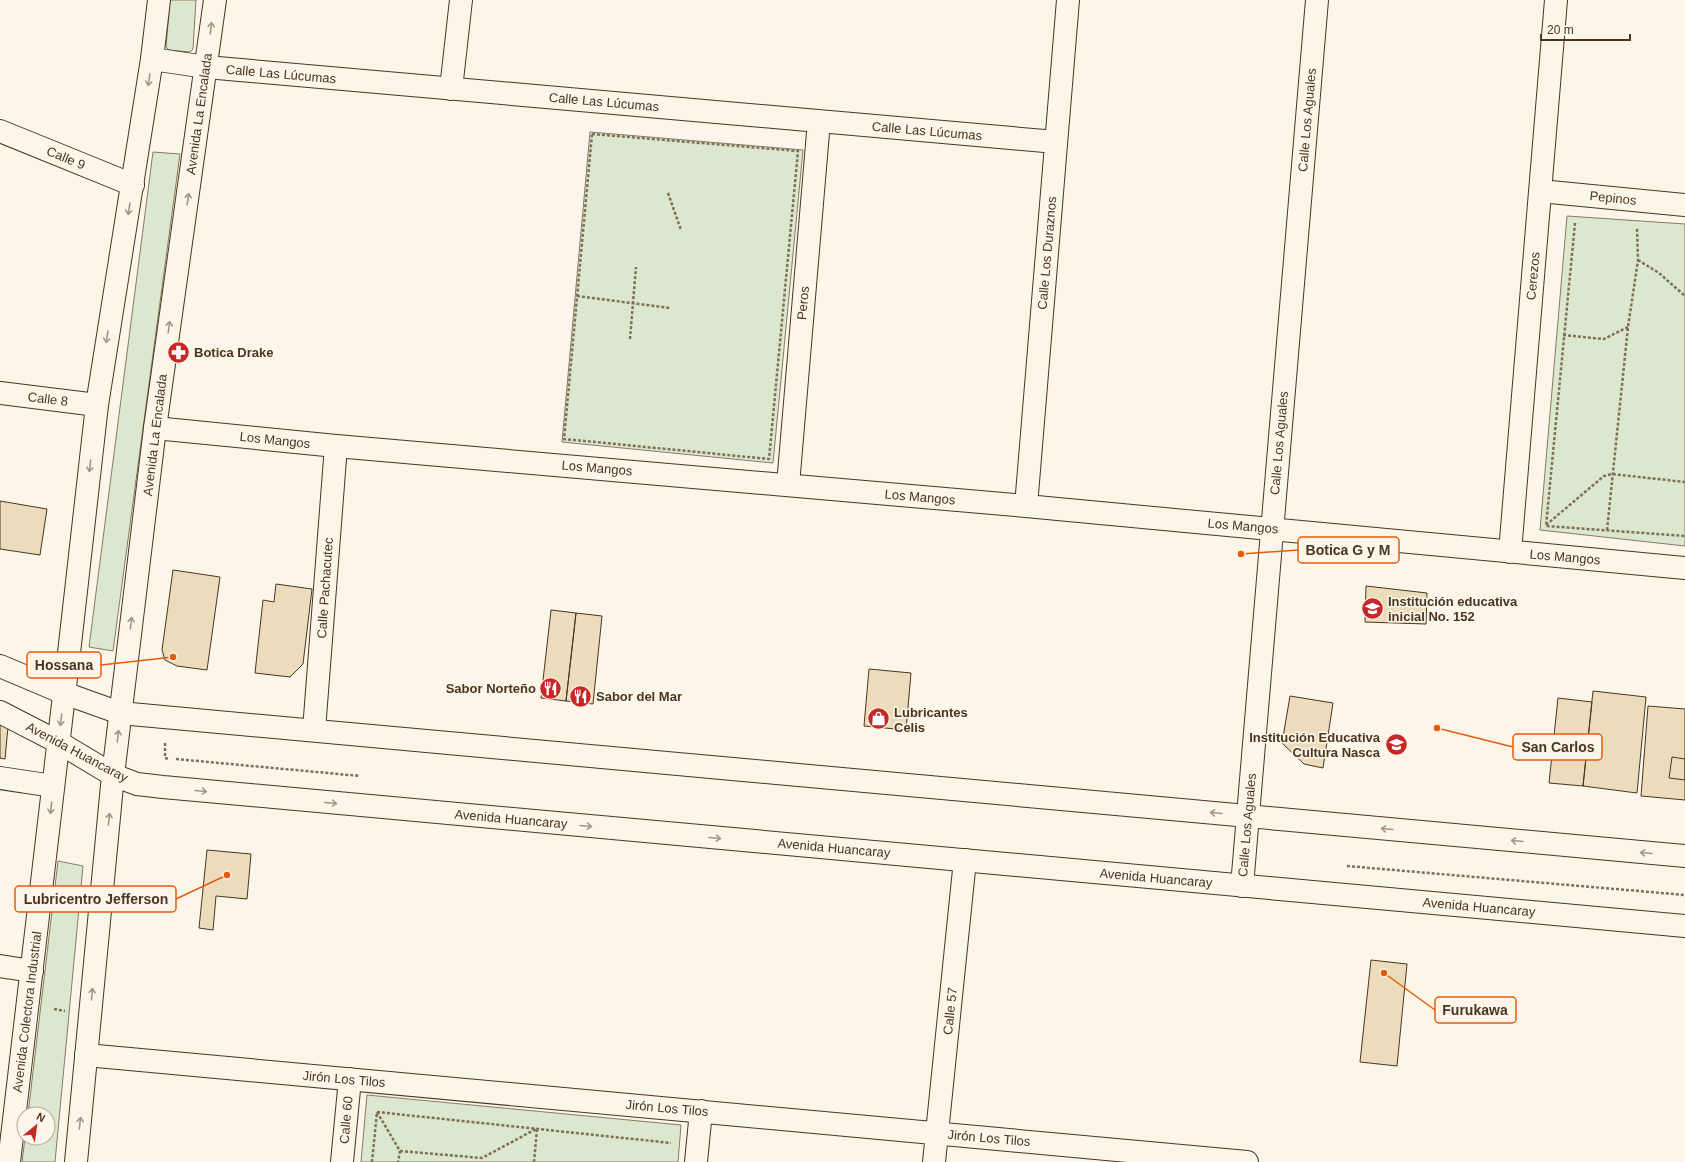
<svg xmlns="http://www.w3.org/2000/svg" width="1685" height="1162" font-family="Arial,sans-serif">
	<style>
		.green { fill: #dce7d0; stroke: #887966 }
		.building { fill: #ecdcbc; stroke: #4a3520 }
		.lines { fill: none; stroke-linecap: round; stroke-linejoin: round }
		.minor-casing { stroke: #4a3520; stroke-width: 24 }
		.secondary-casing { stroke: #4a3520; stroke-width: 24 }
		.primary-casing { stroke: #4a3520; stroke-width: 24 }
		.path { stroke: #7f6f5c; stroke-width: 2.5; stroke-dasharray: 3 2; stroke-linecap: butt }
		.minor { stroke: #fbf6e9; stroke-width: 22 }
		.secondary { stroke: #fbf6e9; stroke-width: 22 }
		.primary { stroke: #fbf6e9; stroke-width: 22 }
		.oneway { stroke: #a29684 }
		.labels { text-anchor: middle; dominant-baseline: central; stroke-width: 3; stroke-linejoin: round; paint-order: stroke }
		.street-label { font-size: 13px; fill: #4a3520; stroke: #fbf6e9 }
		.poi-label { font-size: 13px; font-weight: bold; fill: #4a3520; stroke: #fbf6e9; text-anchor: start }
		.leader { fill: none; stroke: #e8590c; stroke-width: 1.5 }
		.callout-dot { fill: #e8590c; stroke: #fbf6e9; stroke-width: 1.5 }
		.callout { fill: #fbf6e9; stroke: #e8590c; stroke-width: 1.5 }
		.callout-label { font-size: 14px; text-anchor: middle; font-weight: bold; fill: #4a3520 }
	</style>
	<rect width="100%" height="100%" fill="#fbf6e9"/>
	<path class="green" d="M 170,0 L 196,0 L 193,49 L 190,52 L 169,50 L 166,47 Z
		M 590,132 L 803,150 L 773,463 L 562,442 Z
		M 153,152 L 180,154 L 113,651 L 89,647 Z
		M 1567,216 L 1685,224 L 1685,546 L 1540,530 Z
		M 58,861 L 83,866 L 55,1162 L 22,1162 L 25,1138 L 48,1138 L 48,1114 L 28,1114 Z
		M 367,1095 L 681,1125 L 678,1162 L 361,1162 Z"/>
	<path class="building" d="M 0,501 L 47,509 L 40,555 L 0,549 Z
		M 173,570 L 220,577 L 207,670 L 177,666 L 165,660 L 162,650 Z
		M 276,584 L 312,589 L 303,664 L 290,677 L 255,673 L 263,600 L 274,602 Z
		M 1366,586 L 1427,593 L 1426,624 L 1365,622 Z
		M 551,610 L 576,613 L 566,701 L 541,698 Z
		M 576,613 L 602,616 L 593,704 L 566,701 Z
		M 869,669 L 911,673 L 906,730 L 864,726 Z
		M 1593,691 L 1646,697 L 1637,793 L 1583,786 Z
		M 1290,696 L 1333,703 L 1323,768 L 1304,764 L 1282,743 Z
		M 1558,698 L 1592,702 L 1583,786 L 1549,783 Z
		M 1648,706 L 1685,709 L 1685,800 L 1641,796 Z
		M 0,724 L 8,727 L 5,759 L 0,758 Z
		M 1672,757 L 1685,759 L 1685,780 L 1669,778 Z
		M 207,850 L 251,854 L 247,899 L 216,896 L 213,930 L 199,928 Z
		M 1371,960 L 1407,964 L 1397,1066 L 1360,1062 Z"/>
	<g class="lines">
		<defs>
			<path id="minor" d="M 152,59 L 206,67 L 1056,142
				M 451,89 L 461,0
				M 0,131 L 133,185
				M 1540,191 L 1685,205
				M 0,393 L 97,405
				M 155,428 L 336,446 L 1026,506 L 1685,568
				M 788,485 L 819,121
				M 1026,506 L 1068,0
				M 1510,552 L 1556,0
				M 314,730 L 336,446
				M 0,778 L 53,786
				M 1242,886 L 1317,0
				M 0,966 L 32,971
				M 86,1055 L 1247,1162
				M 342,1162 L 350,1079
				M 696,1162 L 701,1111
				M 934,1162 L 965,860"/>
			<path id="secondary" d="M 9,1162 L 69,653 L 97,405 L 152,59 L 159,0
				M 76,1162 L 113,775 L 155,428 L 215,0"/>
			<path id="primary" d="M 0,666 L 64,693 L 120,713 L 1685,856
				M 0,712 L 58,742 L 113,775 L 137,784 L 163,787 L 1685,926"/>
		</defs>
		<use href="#minor" class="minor-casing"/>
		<use href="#secondary" class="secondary-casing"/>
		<use href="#primary" class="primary-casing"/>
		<path class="path" d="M 592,134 L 798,151 L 769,459 L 564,439 Z
			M 668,193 L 681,230
			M 1575,223 L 1546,526 L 1685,536
			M 1638,260 L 1659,273 L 1685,296
			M 577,296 L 670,308
			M 1563,335 L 1604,339 L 1628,327
			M 630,339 L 636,267
			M 1546,525 L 1604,476 L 1612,474 L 1685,482
			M 1607,530 L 1628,327 L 1638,260 L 1637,228
			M 165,743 L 165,758 L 169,759
			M 176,759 L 360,776
			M 1347,866 L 1685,895
			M 54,1009 L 65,1011
			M 377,1112 L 671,1143
			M 377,1112 L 400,1151 L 398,1162
			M 400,1151 L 482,1158 L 536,1129
			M 372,1162 L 377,1112
			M 534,1162 L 537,1129"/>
		<use href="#minor" class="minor"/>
		<use href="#secondary" class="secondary"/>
		<use href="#primary" class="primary"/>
	</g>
	<defs><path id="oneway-shaft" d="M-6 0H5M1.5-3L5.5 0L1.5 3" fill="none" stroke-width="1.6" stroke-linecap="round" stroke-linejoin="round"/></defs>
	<g class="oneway">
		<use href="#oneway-shaft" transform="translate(211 28) rotate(-83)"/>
		<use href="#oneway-shaft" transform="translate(149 80) rotate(99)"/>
		<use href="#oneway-shaft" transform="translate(188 199) rotate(-82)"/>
		<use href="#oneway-shaft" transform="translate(129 209) rotate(99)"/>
		<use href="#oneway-shaft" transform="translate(169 327) rotate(-82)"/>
		<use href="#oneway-shaft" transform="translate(107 337) rotate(99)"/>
		<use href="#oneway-shaft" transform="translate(90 466) rotate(96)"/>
		<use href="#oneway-shaft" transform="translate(131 623) rotate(-83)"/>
		<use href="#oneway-shaft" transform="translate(61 720) rotate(97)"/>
		<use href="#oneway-shaft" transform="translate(118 736) rotate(-83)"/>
		<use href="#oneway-shaft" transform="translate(201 791) rotate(5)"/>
		<use href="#oneway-shaft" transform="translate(331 803) rotate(5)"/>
		<use href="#oneway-shaft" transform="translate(51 808) rotate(97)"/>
		<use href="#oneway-shaft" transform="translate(1216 813) rotate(-175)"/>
		<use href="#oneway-shaft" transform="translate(109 819) rotate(-84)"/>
		<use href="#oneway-shaft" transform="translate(586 826) rotate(5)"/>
		<use href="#oneway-shaft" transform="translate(1387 829) rotate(-175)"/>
		<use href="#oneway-shaft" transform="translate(715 838) rotate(5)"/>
		<use href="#oneway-shaft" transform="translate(1517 841) rotate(-175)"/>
		<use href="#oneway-shaft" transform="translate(1646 853) rotate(-175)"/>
		<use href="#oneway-shaft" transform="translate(92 994) rotate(-85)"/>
		<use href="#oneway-shaft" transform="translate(80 1123) rotate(-84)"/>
	</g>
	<defs>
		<symbol id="pharmacy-disc" viewBox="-11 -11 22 22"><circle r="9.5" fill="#c62828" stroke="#fbf6e9"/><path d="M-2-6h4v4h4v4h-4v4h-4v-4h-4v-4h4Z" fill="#fff"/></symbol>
		<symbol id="school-disc" viewBox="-11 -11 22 22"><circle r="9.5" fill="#c62828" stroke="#fbf6e9"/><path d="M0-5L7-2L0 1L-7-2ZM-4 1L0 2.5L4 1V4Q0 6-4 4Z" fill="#fff"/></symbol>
		<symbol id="restaurant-disc" viewBox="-11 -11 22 22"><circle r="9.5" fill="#c62828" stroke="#fbf6e9"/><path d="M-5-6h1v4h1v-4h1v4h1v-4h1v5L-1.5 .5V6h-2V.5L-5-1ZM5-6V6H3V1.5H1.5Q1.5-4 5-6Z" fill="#fff"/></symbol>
		<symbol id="shop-disc" viewBox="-11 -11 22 22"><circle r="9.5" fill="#c62828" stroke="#fbf6e9"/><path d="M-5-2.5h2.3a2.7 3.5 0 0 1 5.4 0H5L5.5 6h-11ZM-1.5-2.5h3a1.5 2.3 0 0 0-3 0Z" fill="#fff"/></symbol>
	</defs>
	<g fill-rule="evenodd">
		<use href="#pharmacy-disc" x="166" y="340" width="25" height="25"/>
		<use href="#school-disc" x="1360" y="596" width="25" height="25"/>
		<use href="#restaurant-disc" x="538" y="676" width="25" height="25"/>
		<use href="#restaurant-disc" x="568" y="684" width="25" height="25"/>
		<use href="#shop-disc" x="866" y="706" width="25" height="25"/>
		<use href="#school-disc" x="1384" y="732" width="25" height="25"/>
	</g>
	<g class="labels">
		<g class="street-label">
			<text transform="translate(281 74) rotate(5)">Calle Las Lúcumas</text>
			<text transform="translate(604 102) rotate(5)">Calle Las Lúcumas</text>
			<text transform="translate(199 114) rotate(-82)">Avenida La Encalada</text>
			<text transform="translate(1307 120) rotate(-85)">Calle Los Aguales</text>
			<text transform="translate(927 131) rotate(5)">Calle Las Lúcumas</text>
			<text transform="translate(66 158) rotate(22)">Calle 9</text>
			<text transform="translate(1613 198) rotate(6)">Pepinos</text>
			<text transform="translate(1047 253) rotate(-85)">Calle Los Duraznos</text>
			<text transform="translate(1533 276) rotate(-85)">Cerezos</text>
			<text transform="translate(803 303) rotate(-85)">Peros</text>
			<text transform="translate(48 399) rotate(7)">Calle 8</text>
			<text transform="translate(155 435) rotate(-83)">Avenida La Encalada</text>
			<text transform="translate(275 440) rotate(6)">Los Mangos</text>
			<text transform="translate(1279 443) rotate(-85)">Calle Los Aguales</text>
			<text transform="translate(597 468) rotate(5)">Los Mangos</text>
			<text transform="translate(920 497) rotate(5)">Los Mangos</text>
			<text transform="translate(1243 526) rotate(5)">Los Mangos</text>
			<text transform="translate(1565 557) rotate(5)">Los Mangos</text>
			<text transform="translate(325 588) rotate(-86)">Calle Pachacutec</text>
			<text transform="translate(77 752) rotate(28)">Avenida Huancaray</text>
			<text transform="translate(511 819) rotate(5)">Avenida Huancaray</text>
			<text transform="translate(1247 825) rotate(-85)">Calle Los Aguales</text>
			<text transform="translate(834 848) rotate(5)">Avenida Huancaray</text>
			<text transform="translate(1156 878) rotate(5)">Avenida Huancaray</text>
			<text transform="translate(1479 907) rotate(5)">Avenida Huancaray</text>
			<text transform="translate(950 1011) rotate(-84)">Calle 57</text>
			<text transform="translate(27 1012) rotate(-83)">Avenida Colectora Industrial</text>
			<text transform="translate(344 1079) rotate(5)">Jirón Los Tilos</text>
			<text transform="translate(667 1108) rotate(5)">Jirón Los Tilos</text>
			<text transform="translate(346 1120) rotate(-85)">Calle 60</text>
			<text transform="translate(989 1138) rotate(5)">Jirón Los Tilos</text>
		</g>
		<g class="poi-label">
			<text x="194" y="352">Botica Drake</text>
			<text x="1388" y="601">Institución educativa<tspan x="1388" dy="15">inicial No. 152</tspan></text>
			<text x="536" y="688" text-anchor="end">Sabor Norteño</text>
			<text x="596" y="696">Sabor del Mar</text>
			<text x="894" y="712">Lubricantes<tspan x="894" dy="15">Celis</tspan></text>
			<text x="1380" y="737" text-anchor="end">Institución Educativa<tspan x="1380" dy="15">Cultura Nasca</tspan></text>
		</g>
	</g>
	<path class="leader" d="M1241 554L1298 550M173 657L101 665M1437 728L1513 747M227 875L176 899M1384 973L1435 1010"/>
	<g class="callout-dot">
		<circle cx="1241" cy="554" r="4"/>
		<circle cx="173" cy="657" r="4"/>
		<circle cx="1437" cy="728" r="4"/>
		<circle cx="227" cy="875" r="4"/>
		<circle cx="1384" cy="973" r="4"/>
	</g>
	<g class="callout">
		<rect x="1298" y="537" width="101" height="26" rx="4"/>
		<rect x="27" y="652" width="74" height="26" rx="4"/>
		<rect x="1513" y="734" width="89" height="26" rx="4"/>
		<rect x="15" y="886" width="161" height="26" rx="4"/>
		<rect x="1435" y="997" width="81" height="26" rx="4"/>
	</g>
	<g class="callout-label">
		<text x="1348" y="555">Botica G y M</text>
		<text x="64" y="670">Hossana</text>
		<text x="1558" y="752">San Carlos</text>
		<text x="96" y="904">Lubricentro Jefferson</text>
		<text x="1475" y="1015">Furukawa</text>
	</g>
	<g transform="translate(36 1126) rotate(29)"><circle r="19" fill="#fbf6e9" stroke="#b4a999"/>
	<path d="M0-3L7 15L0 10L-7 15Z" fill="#c62828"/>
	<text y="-6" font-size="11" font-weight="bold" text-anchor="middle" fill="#4a3520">N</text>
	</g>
	<path d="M1541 34v6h89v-6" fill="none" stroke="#4a3520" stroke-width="2"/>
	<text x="1547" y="34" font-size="12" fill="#4a3520" stroke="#fbf6e9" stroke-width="3" paint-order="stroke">20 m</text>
</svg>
